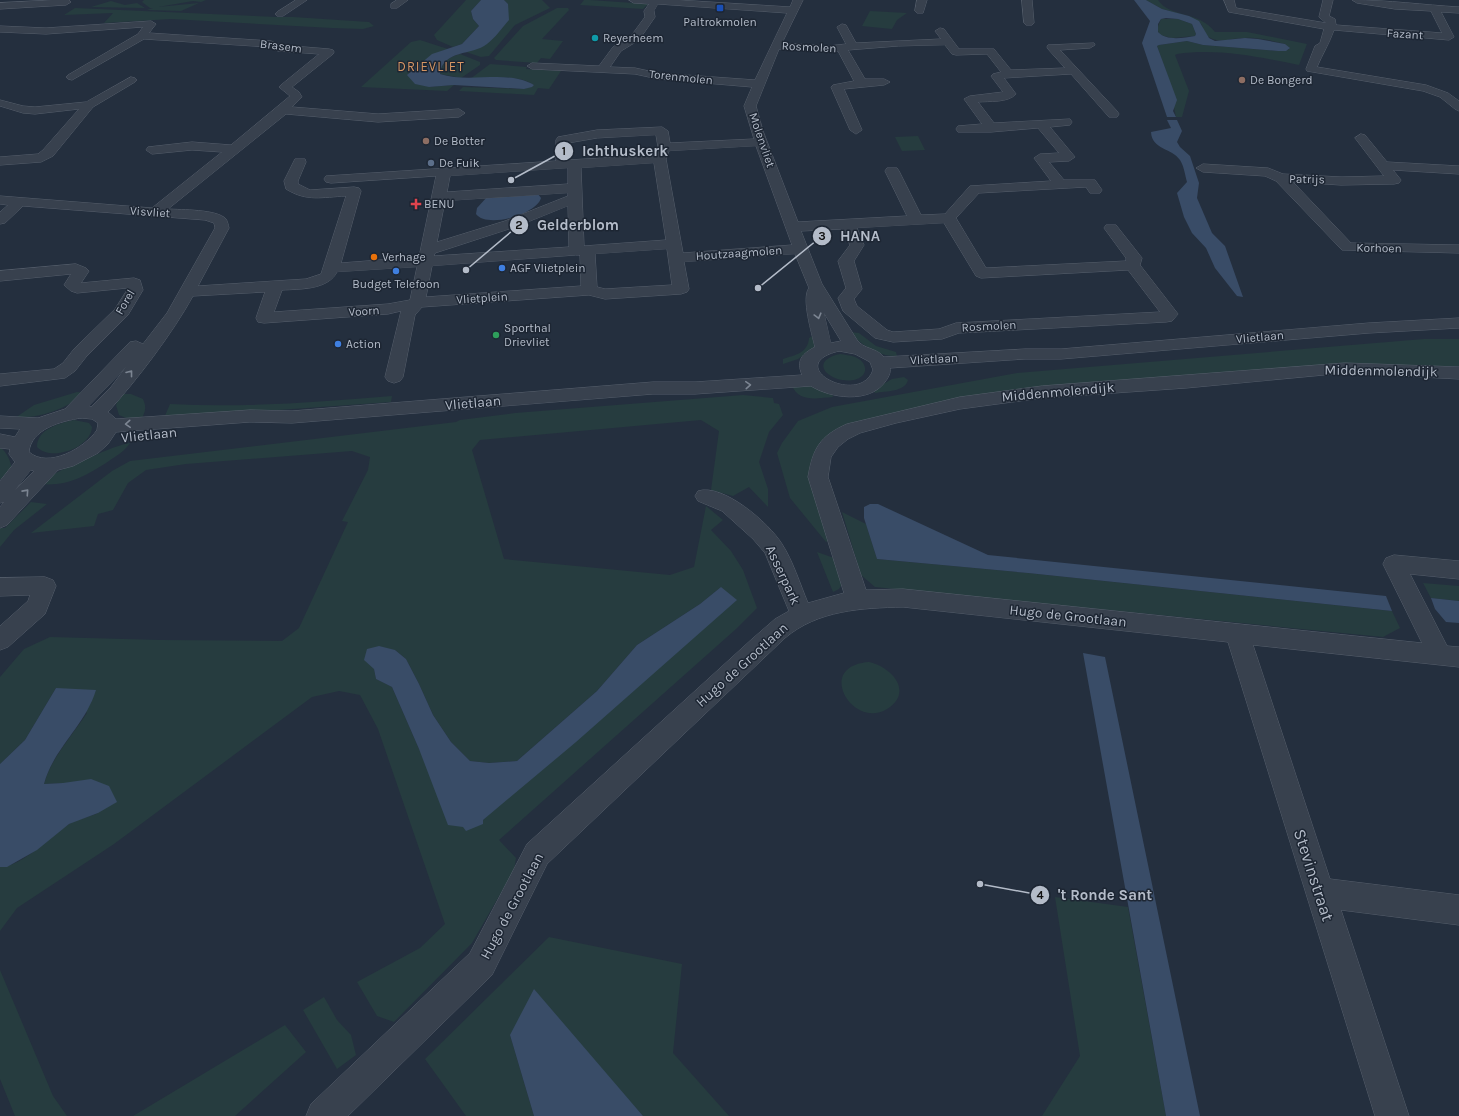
<svg xmlns="http://www.w3.org/2000/svg" width="1459" height="1116" font-family="Karla,sans-serif">
	<style>
		.green { fill: #263c3f; fill-rule: evenodd }
		.water { fill: #394c67; fill-rule: evenodd }
		.lines { fill: none; stroke-linecap: round; stroke-linejoin: round }
		.minor-casing { stroke: #565f6c; stroke-width: 1 }
		.minor { fill: #38414e; fill-rule: evenodd }
		.oneway { stroke: #7c8592 }
		.transit-dot { fill: #1a4fb4; stroke: #1d2633; stroke-width: 1.5 }
		.culture-dot { fill: #0f9aa8; stroke: #1d2633; stroke-width: 1.5 }
		.education-dot { fill: #8d6e63; stroke: #1d2633; stroke-width: 1.5 }
		.service-dot { fill: #5c6f8a; stroke: #1d2633; stroke-width: 1.5 }
		.health-dot { fill: #e0444e; stroke: #1d2633; stroke-width: 1.5 }
		.food-dot { fill: #e8710a; stroke: #1d2633; stroke-width: 1.5 }
		.shop-dot { fill: #3f7fe0; stroke: #1d2633; stroke-width: 1.5 }
		.leisure-dot { fill: #2e9e5b; stroke: #1d2633; stroke-width: 1.5 }
		.labels { text-anchor: middle; dominant-baseline: central; stroke-width: 3; stroke-linejoin: round; paint-order: stroke }
		.far-poi-label { font-size: 12px; fill: #b4bcc9; stroke: #1d2633; text-anchor: start }
		.far-street-label { font-size: 12px; fill: #b4bcc9; stroke: #1d2633 }
		.far-neighbourhood-label { font-size: 13px; letter-spacing: 1px; fill: #d59563; stroke: #1d2633 }
		.street-label { font-size: 14px; fill: #b4bcc9; stroke: #1d2633 }
		.near-street-label { font-size: 17px; fill: #b4bcc9; stroke: #1d2633 }
		.leader { fill: none; stroke: #b4bcc9; stroke-width: 1.5 }
		.callout-dot { fill: #b4bcc9; stroke: #1d2633; stroke-width: 1.5 }
		.mark-label { font-size: 12px; text-anchor: middle; font-weight: bold; fill: #111 }
		.callout-label { font-size: 15px; text-anchor: middle; font-weight: bold; fill: #b4bcc9; stroke: #1d2633; stroke-width: 3; stroke-linejoin: round; paint-order: stroke }
	</style>
	<rect width="100%" height="100%" fill="#242f3e"/>
	<path class="green" d="M 144,0 L 206,0 L 201,2 L 193,1 L 158,7 L 199,3 L 181,11 L 147,10 L 153,8 L 150,8 L 142,2 Z
		M 466,0 L 481,0 L 471,11 L 473,19 L 479,26 L 462,44 L 453,47 L 437,40 L 434,35 Z
		M 504,0 L 542,0 L 550,8 L 515,25 L 489,56 L 481,57 L 466,52 L 480,47 L 508,4 Z
		M 584,0 L 590,0 L 648,4 L 643,9 L 580,5 Z
		M 1146,0 L 1158,0 C 1170,18 1198,10 1215,32 L 1247,32 L 1307,44 L 1299,65 C 1259,57 1218,48 1177,54 L 1175,55 L 1189,91 L 1182,117 L 1176,117 L 1167,74 L 1157,46 L 1159,45 L 1187,41 L 1203,45 L 1278,51 L 1289,50 L 1285,44 C 1273,41 1258,37 1245,38 C 1227,38 1220,46 1204,34 L 1202,25 L 1189,16 L 1162,9 Z
		M 111,1 L 125,5 L 137,3 L 145,8 L 91,7 Z
		M 75,8 L 276,17 L 293,17 L 369,22 L 374,26 L 363,29 L 332,28 L 171,19 L 104,23 L 113,13 L 64,15 Z
		M 557,8 L 568,8 L 569,10 L 542,39 L 563,41 L 550,59 L 541,58 L 537,63 L 496,60 L 494,58 L 523,26 Z
		M 870,11 L 907,13 L 897,20 L 892,29 L 862,26 Z
		M 1161,19 L 1178,19 L 1192,24 L 1196,34 L 1195,36 L 1172,38 L 1160,35 L 1157,29 Z
		M 420,40 L 448,49 L 432,55 L 429,87 L 454,85 L 447,91 L 361,87 L 411,42 Z
		M 460,54 L 480,62 L 480,65 L 461,78 L 440,74 C 442,61 449,57 460,54 Z
		M 490,64 L 527,67 L 526,69 L 561,71 L 549,89 L 538,88 L 534,95 L 459,91 L 463,87 L 524,89 L 534,85 C 518,74 489,78 470,79 Z
		M 918,136 L 925,150 L 902,151 L 895,137 Z
		M 850,332 L 859,333 L 876,346 L 896,352 L 897,356 C 880,357 860,345 850,332 Z
		M 814,335 L 817,344 L 815,347 L 798,359 L 783,364 L 783,359 C 795,355 808,353 809,338 Z
		M 1424,339 L 1459,339 L 1459,366 L 1405,366 L 1130,382 L 849,425 L 837,429 L 828,437 L 813,457 L 811,469 L 830,539 L 826,542 L 790,498 L 777,453 L 782,443 L 798,421 L 832,407 L 1017,373 Z
		M 840,354 C 845,355 850,355 855,357 C 866,361 870,374 857,379 C 834,387 804,362 840,354 Z
		M 904,377 L 908,380 C 905,392 886,391 875,393 L 873,390 L 892,379 Z
		M 792,385 L 810,385 L 832,393 L 833,397 C 818,398 798,403 792,385 Z
		M 77,392 L 86,393 C 65,409 42,418 15,418 L 34,405 Z
		M 120,394 L 131,394 L 143,399 C 147,408 145,412 141,420 L 128,419 L 119,415 L 116,405 Z
		M 743,395 L 773,398 L 774,403 L 779,404 L 783,415 L 769,432 L 759,462 L 768,489 L 768,507 L 749,487 L 733,496 L 711,490 L 719,431 L 701,420 L 480,440 L 472,450 L 504,559 L 670,575 L 694,567 L 706,506 L 723,520 L 711,530 L 731,551 L 743,570 L 757,608 L 736,629 L 499,840 L 516,858 L 514,870 L 472,943 L 394,1022 L 377,1016 L 357,982 L 420,948 L 445,924 L 378,729 L 360,695 L 339,691 L 312,697 L 114,844 L 17,908 L 0,931 L 0,867 C 22,867 50,836 69,824 C 77,819 89,817 98,813 L 63,783 L 44,784 C 51,758 72,736 87,713 L 56,688 L 25,740 L 0,764 L 0,677 L 24,649 L 50,637 L 161,640 L 282,641 L 299,628 L 348,522 L 342,521 L 368,470 L 370,457 L 352,451 L 186,464 L 146,470 L 128,483 L 113,510 L 98,514 L 94,526 L 31,533 L 112,471 L 130,461 L 456,422 L 460,420 L 515,413 ZM 721,587 L 483,820 L 483,824 L 419,749 L 392,687 L 376,679 L 374,669 L 395,650 L 406,659 L 419,684 L 433,715 L 451,742 L 470,761 L 489,763 L 517,761 L 597,691 L 637,645 L 700,604 Z
		M 392,396 L 391,402 L 164,418 L 170,404 C 244,408 319,402 392,396 Z
		M 74,420 L 89,423 L 92,427 C 91,448 51,462 37,447 C 37,429 60,423 74,420 Z
		M 130,443 C 125,451 116,456 109,461 C 86,476 67,487 39,484 C 55,472 68,467 86,459 C 101,453 114,446 130,443 Z
		M 0,447 C 6,451 13,464 11,471 C 10,474 7,477 6,480 L 0,479 Z
		M 31,502 L 47,504 L 14,530 L 0,547 L 0,528 L 5,528 Z
		M 842,512 L 866,524 L 877,559 L 1028,573 L 1392,611 L 1400,628 L 1383,637 L 875,587 L 861,575 Z
		M 817,552 L 837,559 L 844,581 L 839,589 L 833,592 Z
		M 1423,583 L 1459,586 L 1459,601 L 1431,598 Z
		M 869,662 C 892,667 914,692 887,709 C 853,730 814,666 869,662 Z
		M 1055,897 L 1128,907 L 1166,1116 L 1042,1116 L 1080,1056 Z
		M 549,937 L 682,964 L 673,1053 L 729,1116 L 643,1116 L 593,1060 L 510,1035 L 534,1116 L 466,1116 L 425,1059 Z
		M 0,970 L 53,1096 L 67,1116 L 15,1116 L 0,1079 Z
		M 324,997 L 337,1020 L 351,1035 L 356,1055 L 337,1069 L 303,1010 Z
		M 285,1025 L 306,1052 L 235,1116 L 133,1116 Z"/>
	<path class="water" d="M 481,0 L 504,0 L 508,4 L 509,20 C 502,28 495,38 487,44 C 472,56 443,49 440,74 C 470,84 507,69 534,85 L 532,87 L 524,89 L 454,85 L 429,87 L 415,84 L 407,75 L 432,54 L 462,44 L 479,26 L 473,19 L 471,11 Z
		M 1134,0 L 1146,0 L 1162,9 L 1189,16 L 1199,21 L 1209,38 L 1215,41 L 1245,38 L 1258,39 L 1285,44 L 1290,48 L 1286,51 L 1278,51 L 1203,45 L 1187,41 L 1159,45 L 1157,46 L 1177,100 L 1173,111 L 1176,117 L 1167,117 L 1142,43 L 1150,21 ZM 1166,18 L 1178,19 L 1192,24 L 1196,34 L 1195,36 C 1183,38 1166,41 1158,32 L 1158,24 L 1161,19 Z
		M 1167,120 L 1177,120 L 1182,131 L 1177,142 L 1180,147 L 1190,156 L 1199,183 L 1197,198 L 1212,233 L 1225,246 L 1243,297 L 1237,296 L 1215,268 L 1206,248 L 1192,233 L 1184,217 L 1177,193 L 1187,182 C 1185,175 1184,166 1180,160 C 1172,148 1152,150 1151,132 L 1171,128 Z
		M 538,194 L 541,198 C 537,214 487,229 476,214 L 477,208 L 487,197 Z
		M 870,504 L 878,504 L 988,555 L 1386,596 L 1392,611 L 1028,573 L 877,559 L 864,518 L 864,507 Z
		M 721,587 L 737,600 L 576,742 L 483,820 L 483,824 L 466,831 L 463,827 L 448,825 L 419,749 L 392,687 L 376,679 L 374,669 L 364,660 L 367,649 L 379,646 L 395,650 L 406,659 L 419,684 L 433,715 L 451,742 L 470,761 L 489,763 L 517,761 L 597,691 L 637,645 L 700,604 Z
		M 1431,598 L 1459,601 L 1459,623 L 1446,622 L 1435,609 Z
		M 1083,653 L 1105,657 L 1200,1116 L 1166,1116 Z
		M 56,688 L 96,690 C 85,726 53,749 44,784 L 63,783 L 91,779 L 109,786 L 117,802 L 98,813 L 69,824 L 37,850 L 7,867 L 0,867 L 0,764 L 25,740 Z
		M 534,989 L 643,1116 L 534,1116 L 510,1035 Z"/>
	<g class="lines">
		<defs>
			<path id="minor" d="M 53,0 L 69,0 L 71,2 L 66,5 L 0,9 L 0,3 Z
				M 296,0 L 307,0 L 283,16 L 277,16 L 275,14 L 277,12 Z
				M 397,0 L 408,0 L 397,8 L 391,8 L 391,4 Z
				M 629,0 L 678,0 L 790,7 L 793,0 L 803,0 L 782,43 L 828,46 L 846,44 L 837,27 L 842,24 L 846,25 L 856,43 L 941,39 L 935,31 L 940,28 L 944,29 L 959,49 L 994,49 L 1011,70 L 1065,68 L 1048,49 L 1047,47 L 1048,45 L 1094,43 L 1095,45 L 1090,48 L 1060,50 L 1117,111 L 1119,114 L 1117,117 L 1109,117 L 1071,74 L 1004,78 L 1016,94 C 1008,103 989,101 978,102 L 994,123 L 1070,119 L 1072,122 L 1070,125 L 1050,127 L 1075,157 L 1069,161 L 1049,162 L 1064,180 L 1095,180 L 1102,190 L 1100,193 L 1090,193 L 1086,187 L 979,193 L 956,218 L 986,268 L 1126,261 L 1126,258 L 1104,228 L 1106,225 L 1116,225 L 1142,258 L 1140,265 L 1178,314 L 1172,321 L 1166,322 L 959,333 L 942,339 L 893,342 L 875,338 L 843,311 L 838,298 L 846,288 L 838,261 L 850,245 L 843,229 L 801,231 L 822,284 L 857,340 C 863,349 877,348 884,357 L 1025,349 L 1061,349 L 1369,323 L 1459,318 L 1459,328 L 1369,333 L 1061,359 L 1025,359 L 890,368 C 891,373 888,378 885,382 C 869,404 830,398 811,386 L 695,394 L 653,394 L 292,423 L 250,422 L 116,432 L 108,444 L 98,453 L 73,466 L 58,470 L 7,525 L 0,528 L 0,507 L 4,502 L 0,503 L 0,481 L 15,462 L 9,454 L 10,449 L 0,448 L 0,434 L 15,437 L 20,429 L 0,428 L 0,416 L 38,418 L 65,409 L 130,342 L 136,341 L 143,344 L 167,313 L 215,228 L 214,223 L 205,220 L 23,206 L 5,223 L 0,224 L 0,212 L 8,205 L 0,204 L 0,196 L 152,208 L 222,152 L 192,150 L 152,154 L 146,150 L 148,147 L 192,142 L 231,145 L 290,96 L 279,87 L 281,85 L 319,54 L 278,51 L 269,47 L 144,39 L 72,80 L 68,79 L 66,77 L 68,75 L 138,34 L 143,27 L 46,34 L 0,32 L 0,26 L 46,28 L 151,21 L 156,24 L 149,33 L 271,41 L 280,45 L 329,49 L 333,50 L 334,52 L 333,54 L 292,87 L 299,92 L 302,97 L 292,107 L 378,114 L 459,109 L 465,113 L 459,117 L 378,122 L 286,114 L 168,209 C 181,210 217,209 226,219 C 228,222 228,225 229,228 L 198,286 L 306,279 L 321,274 L 346,196 C 322,197 307,202 286,189 L 284,181 L 295,159 L 305,159 L 306,162 L 298,181 L 298,184 L 310,190 L 354,187 L 359,188 L 361,191 L 341,263 L 419,257 L 436,176 L 331,183 L 326,182 L 324,179 L 326,176 L 556,161 L 556,140 L 558,137 L 597,130 L 662,127 L 668,131 L 670,143 L 754,139 L 744,106 L 752,87 L 658,79 L 635,74 L 532,69 L 527,66 L 532,63 L 599,66 L 613,47 L 631,36 L 645,17 L 644,11 L 649,4 L 634,3 ZM 658,4 L 787,13 L 755,80 L 658,73 L 635,68 L 610,67 L 621,51 L 639,40 L 655,17 L 654,11 ZM 945,45 L 952,54 L 956,55 L 987,54 L 1001,72 L 993,74 L 991,76 L 1003,92 L 970,96 L 964,99 L 982,124 L 958,126 L 956,129 L 958,132 L 991,132 L 1038,128 L 1059,153 L 1040,154 L 1034,158 L 1051,181 L 970,186 L 945,214 L 921,215 L 899,171 L 897,168 L 887,168 L 885,171 L 907,216 L 798,222 L 763,131 L 756,106 L 779,49 L 838,51 L 854,81 L 833,85 L 831,87 L 850,130 L 856,134 L 862,130 L 844,89 L 884,85 L 890,82 L 884,79 L 865,79 L 848,50 L 898,46 ZM 656,135 L 658,147 L 655,155 L 568,160 L 568,143 L 597,138 ZM 756,146 L 792,245 L 683,253 L 666,159 L 669,151 ZM 654,163 L 666,240 L 584,246 L 581,168 ZM 568,168 L 568,184 L 447,192 L 450,176 ZM 568,193 L 568,196 L 505,221 L 437,242 L 445,201 ZM 568,206 L 569,247 L 434,256 L 435,253 L 515,227 ZM 944,223 L 976,276 L 981,278 L 1128,270 L 1160,312 L 956,323 L 939,329 L 893,332 L 887,330 L 857,306 L 854,299 L 862,289 L 854,261 L 864,245 L 857,228 ZM 667,249 L 672,285 L 605,289 L 597,287 L 595,254 ZM 795,254 L 809,288 C 801,298 812,334 815,347 C 802,354 796,360 802,375 L 695,382 L 653,382 L 292,411 L 250,410 L 116,419 L 108,412 C 137,380 172,334 193,296 L 265,292 L 256,318 L 258,322 L 264,323 L 388,314 L 401,311 L 385,377 L 388,381 L 394,383 L 400,381 L 403,377 L 415,315 L 422,307 L 589,295 L 605,299 L 681,294 L 687,292 L 689,289 L 684,262 ZM 576,255 L 580,255 L 581,286 L 426,297 L 432,266 ZM 417,267 L 410,300 L 388,304 L 274,312 L 282,290 C 300,289 328,290 337,272 ZM 824,313 L 841,341 L 831,343 ZM 839,351 L 855,354 L 870,362 L 873,370 C 860,408 780,365 839,351 ZM 126,367 L 111,387 L 91,407 L 89,406 ZM 81,418 L 92,419 L 98,423 L 97,430 C 85,448 48,469 29,452 C 31,429 61,421 81,418 ZM 31,470 L 34,471 L 15,490 Z
				M 917,0 L 927,0 L 923,13 L 917,13 L 915,11 Z
				M 1022,0 L 1032,0 L 1034,23 L 1032,25 L 1026,25 L 1024,23 Z
				M 1224,0 L 1234,0 L 1236,8 L 1326,23 L 1319,17 L 1323,0 L 1333,0 L 1329,16 L 1335,19 L 1336,25 L 1442,33 L 1431,11 L 1395,9 L 1357,3 L 1352,0 C 1388,0 1424,5 1459,7 L 1459,13 L 1441,12 L 1454,37 L 1449,40 L 1334,30 C 1329,44 1323,53 1317,67 L 1426,85 L 1448,93 L 1459,101 L 1459,111 L 1455,109 L 1440,97 L 1423,91 L 1307,71 L 1306,69 L 1315,46 L 1320,43 L 1324,29 L 1229,12 Z
				M 131,77 L 135,78 L 137,80 L 135,82 L 93,107 L 53,156 L 41,162 L 0,165 L 0,157 L 38,154 L 43,150 L 79,109 L 35,114 L 23,113 L 0,106 L 0,100 L 23,106 L 35,107 L 86,102 Z
				M 1361,134 L 1365,135 L 1387,162 L 1459,166 L 1459,174 L 1393,170 L 1401,180 L 1399,183 L 1394,184 L 1341,185 L 1293,182 L 1351,243 L 1459,245 L 1459,253 L 1342,250 L 1276,181 L 1265,176 L 1203,172 L 1196,168 L 1203,164 L 1268,168 L 1283,174 L 1341,177 L 1384,176 L 1355,138 Z
				M 76,264 L 86,268 L 89,271 L 81,283 L 134,278 L 140,280 L 143,290 L 128,315 L 86,357 L 75,371 L 65,378 L 0,386 L 0,374 L 54,369 L 63,363 L 74,349 L 115,309 L 127,290 L 127,288 L 77,293 L 71,291 L 64,285 L 71,274 L 0,281 L 0,271 Z
				M 1345,363 L 1459,367 L 1459,379 L 1345,373 L 1186,388 L 1042,398 L 960,409 L 896,423 L 860,433 L 848,439 L 838,447 L 831,457 L 828,477 L 866,590 L 903,589 L 1422,643 L 1383,564 L 1386,558 L 1394,555 L 1459,561 L 1459,579 L 1410,574 L 1447,646 L 1459,647 L 1459,667 L 1253,645 L 1330,879 L 1459,895 L 1459,925 L 1341,910 L 1409,1116 L 1375,1116 L 1228,642 L 903,607 C 862,608 818,610 785,638 L 547,864 L 492,975 L 348,1116 L 306,1116 L 311,1104 L 470,953 L 527,844 L 752,639 L 775,619 L 789,611 L 765,553 L 753,539 L 722,511 L 698,501 L 695,496 L 698,491 C 723,483 769,523 782,544 C 793,561 800,584 808,603 L 844,593 L 808,477 C 813,448 820,436 847,424 L 960,397 L 1042,386 Z
				M 45,577 L 53,580 L 56,586 L 45,614 L 8,647 L 0,650 L 0,626 L 28,601 L 30,595 L 0,596 L 0,578 Z"/>
		</defs>
		<use href="#minor" class="minor-casing"/>
		<use href="#minor" class="minor"/>
	</g>
	<defs><path id="oneway-chevron" d="M-2-3.5L2.5 0L-2 3.5" fill="none" stroke-width="1.6" stroke-linecap="round" stroke-linejoin="round"/></defs>
	<g class="oneway">
		<use href="#oneway-chevron" transform="translate(818 316) rotate(75)"/>
		<use href="#oneway-chevron" transform="translate(130 373) rotate(-52)"/>
		<use href="#oneway-chevron" transform="translate(748 385) rotate(-4)"/>
		<use href="#oneway-chevron" transform="translate(128 424) rotate(176)"/>
		<use href="#oneway-chevron" transform="translate(26 492) rotate(-48)"/>
	</g>
	<rect class="transit-dot" x="716" y="4" width="8" height="8" rx="2"/>
	<circle class="culture-dot" cx="595" cy="38" r="4"/>
	<g class="education-dot">
		<circle cx="1242" cy="80" r="4"/>
		<circle cx="426" cy="141" r="4"/>
	</g>
	<circle class="service-dot" cx="431" cy="163" r="4"/>
	<path class="health-dot" d="M414 198h4v4h4v4h-4v4h-4v-4h-4v-4h4z"/>
	<circle class="food-dot" cx="374" cy="257" r="4"/>
	<g class="shop-dot">
		<circle cx="502" cy="268" r="4"/>
		<circle cx="396" cy="271" r="4"/>
		<circle cx="338" cy="344" r="4"/>
	</g>
	<circle class="leisure-dot" cx="496" cy="335" r="4"/>
	<g class="labels">
		<g class="far-poi-label">
			<text x="720" y="22" text-anchor="middle">Paltrokmolen</text>
			<text x="603" y="38">Reyerheem</text>
			<text x="1250" y="80">De Bongerd</text>
			<text x="434" y="141">De Botter</text>
			<text x="439" y="163">De Fuik</text>
			<text x="424" y="204">BENU</text>
			<text x="382" y="257">Verhage</text>
			<text x="510" y="268">AGF Vlietplein</text>
			<text x="396" y="284" text-anchor="middle">Budget Telefoon</text>
			<text x="504" y="328">Sporthal<tspan x="504" dy="14">Drievliet</tspan></text>
			<text x="346" y="344">Action</text>
		</g>
		<g class="far-street-label">
			<text transform="translate(1405 34) rotate(4)">Fazant</text>
			<text transform="translate(281 46) rotate(7)">Brasem</text>
			<text transform="translate(809 47) rotate(3)">Rosmolen</text>
			<text transform="translate(681 77) rotate(6)">Torenmolen</text>
			<text transform="translate(762 140) rotate(71)">Molenvliet</text>
			<text transform="translate(1307 179) rotate(1)">Patrijs</text>
			<text transform="translate(150 212) rotate(4)">Visvliet</text>
			<text transform="translate(1379 248) rotate(1)">Korhoen</text>
			<text transform="translate(739 253) rotate(-4)">Houtzaagmolen</text>
			<text transform="translate(482 298) rotate(-4)">Vlietplein</text>
			<text transform="translate(125 302) rotate(-60)">Forel</text>
			<text transform="translate(364 311) rotate(-4)">Voorn</text>
			<text transform="translate(989 326) rotate(-3)">Rosmolen</text>
			<text transform="translate(1260 337) rotate(-5)">Vlietlaan</text>
			<text transform="translate(934 359) rotate(-3)">Vlietlaan</text>
		</g>
		<g class="far-neighbourhood-label">
			<text x="431" y="66">DRIEVLIET</text>
		</g>
		<g class="street-label">
			<text transform="translate(1381 371) rotate(1)">Middenmolendijk</text>
			<text transform="translate(1058 392) rotate(-5)">Middenmolendijk</text>
			<text transform="translate(473 403) rotate(-5)">Vlietlaan</text>
			<text transform="translate(149 435) rotate(-6)">Vlietlaan</text>
			<text transform="translate(783 575) rotate(65)">Asserpark</text>
			<text transform="translate(1068 616) rotate(6)">Hugo de Grootlaan</text>
			<text transform="translate(742 665) rotate(-42)">Hugo de Grootlaan</text>
			<text transform="translate(512 906) rotate(-62)">Hugo de Grootlaan</text>
		</g>
		<g class="near-street-label">
			<text transform="translate(1314 875) rotate(72)">Stevinstraat</text>
		</g>
	</g>
	<path class="leader" d="M511 180L564 151M466 270L519 225M758 288L822 236M980 884L1040 895"/>
	<g class="callout-dot">
		<circle cx="511" cy="180" r="4"/>
		<circle cx="466" cy="270" r="4"/>
		<circle cx="758" cy="288" r="4"/>
		<circle cx="980" cy="884" r="4"/>
		<circle cx="564" cy="151" r="10"/>
		<circle cx="519" cy="225" r="10"/>
		<circle cx="822" cy="236" r="10"/>
		<circle cx="1040" cy="895" r="10"/>
	</g>
	<g class="mark-label">
		<text x="564" y="155">1</text>
		<text x="519" y="229">2</text>
		<text x="822" y="240">3</text>
		<text x="1040" y="899">4</text>
	</g>
	<g class="callout-label">
		<text x="625" y="156">Ichthuskerk</text>
		<text x="578" y="230">Gelderblom</text>
		<text x="860" y="241">HANA</text>
		<text x="1105" y="900">'t Ronde Sant</text>
	</g>
</svg>
